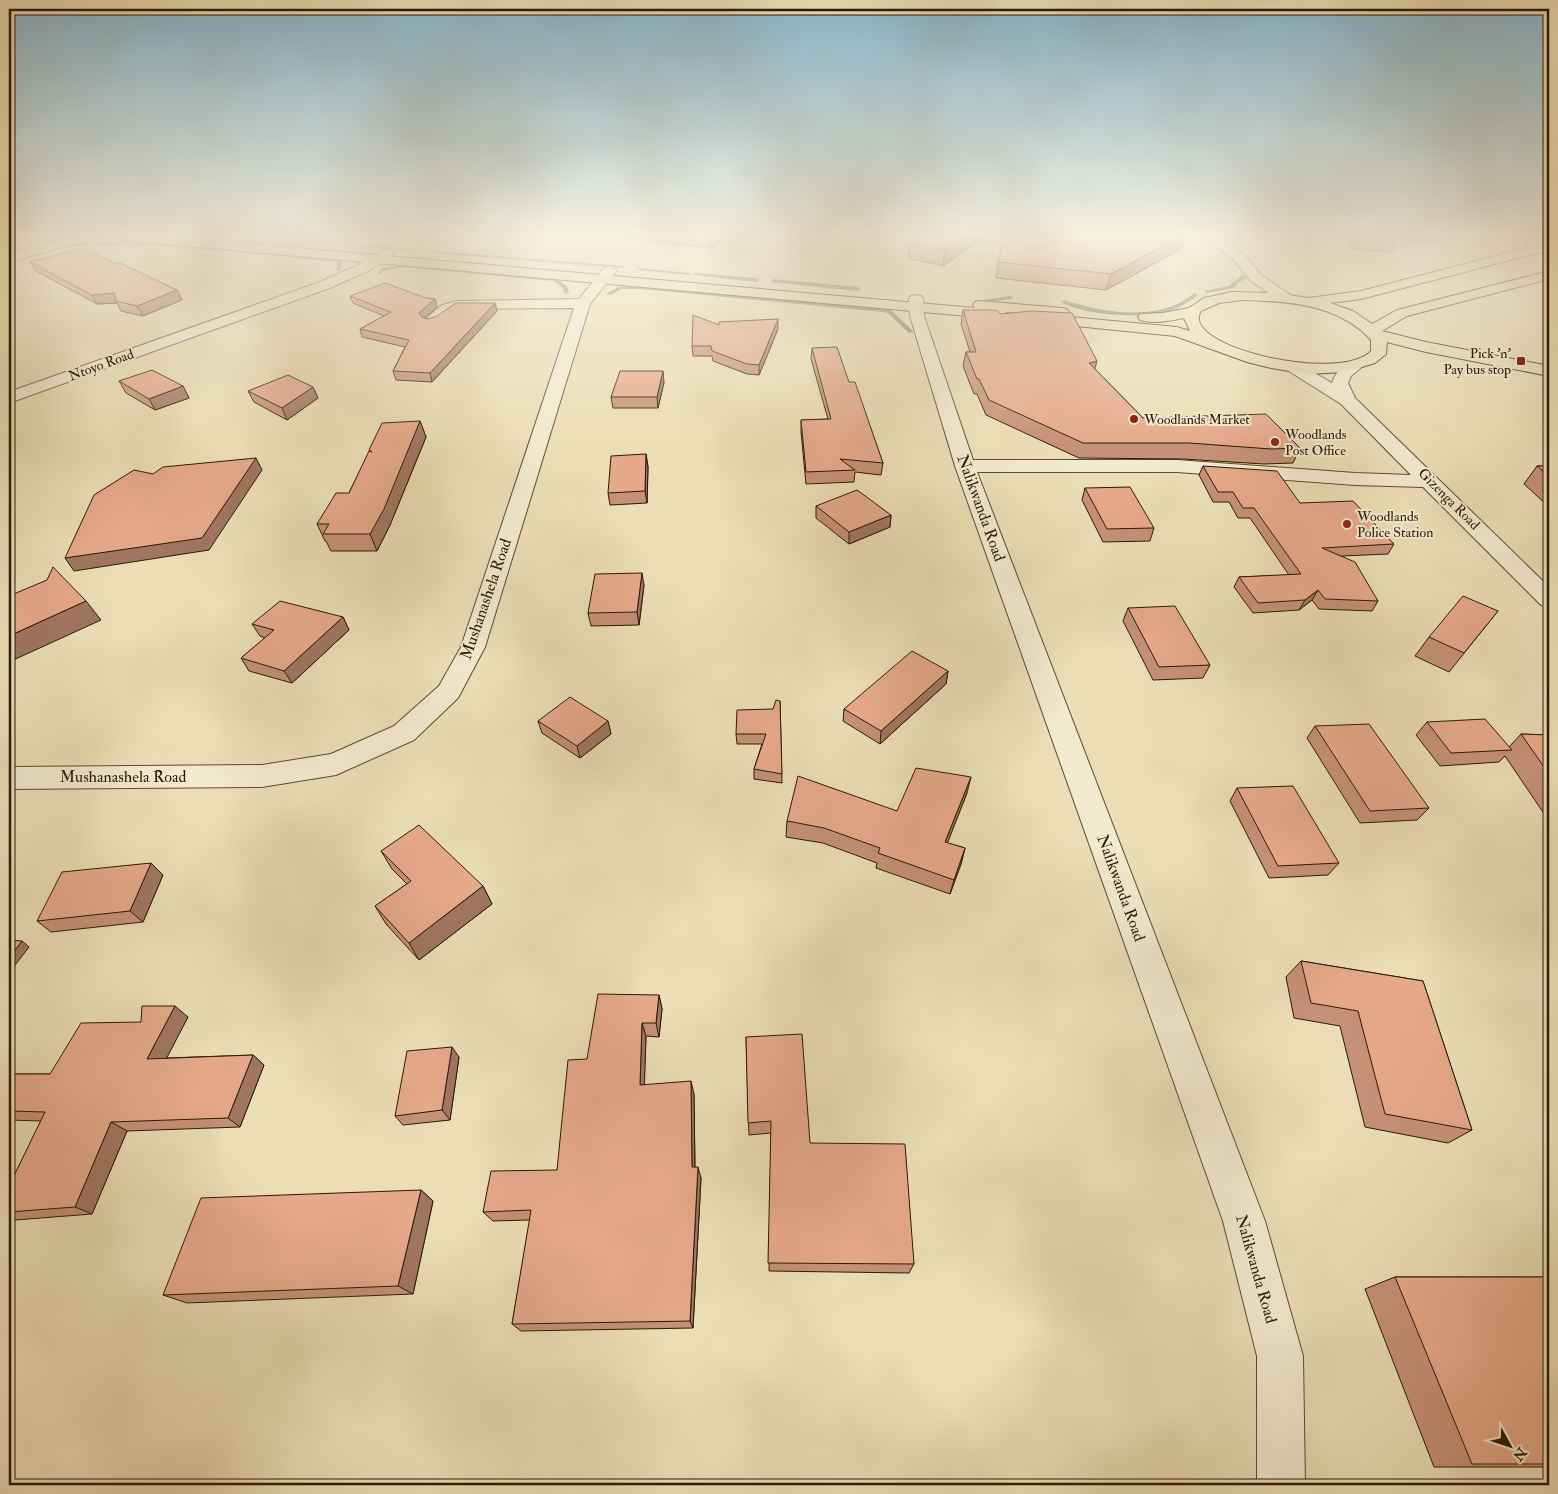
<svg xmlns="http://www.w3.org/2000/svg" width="1558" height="1494" font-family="'IM FELL Double Pica',serif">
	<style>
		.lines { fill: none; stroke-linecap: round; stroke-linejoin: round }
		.stream { fill: #6d7b67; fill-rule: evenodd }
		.minor-casing { stroke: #5c4a31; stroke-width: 2 }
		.major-casing { stroke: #2c1905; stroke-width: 2 }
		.minor { fill: #f2eacf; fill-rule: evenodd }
		.major { fill: #ebdeb5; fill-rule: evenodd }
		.wall { fill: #c69177; stroke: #2c1905 }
		.shaded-wall { fill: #a17661; stroke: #2c1905 }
		.building { fill: #e6a98a; stroke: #2c1905 }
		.poi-dot { fill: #8f2418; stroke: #f2eacf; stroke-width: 2 }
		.labels { text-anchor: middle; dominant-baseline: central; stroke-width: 4; stroke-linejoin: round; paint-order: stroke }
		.far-poi-label { font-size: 14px; fill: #2c1905; stroke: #f2eacf; text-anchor: start }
		.far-street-label { font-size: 14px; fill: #2c1905; stroke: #f2eacf }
		.street-label { font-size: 16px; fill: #2c1905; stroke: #f2eacf }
	</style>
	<rect width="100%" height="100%" fill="#ebdeb5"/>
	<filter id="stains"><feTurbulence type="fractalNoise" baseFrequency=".004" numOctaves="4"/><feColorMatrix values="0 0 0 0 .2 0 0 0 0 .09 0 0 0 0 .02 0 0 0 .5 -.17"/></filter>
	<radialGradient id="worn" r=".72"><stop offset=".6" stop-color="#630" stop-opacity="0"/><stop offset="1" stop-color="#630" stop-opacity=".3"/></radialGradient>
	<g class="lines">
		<path class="stream" d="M 51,236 L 55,236 L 50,243 L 46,243 Z
			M 242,236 L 254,236 L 254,237 L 252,238 Z
			M 274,237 L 284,239 L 282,240 L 272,239 Z
			M 302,240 L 415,249 L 417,250 L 415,251 L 300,242 Z
			M 98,242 L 153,242 L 342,261 L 341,270 L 339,271 L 337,270 L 337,262 C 248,254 157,239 67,247 L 65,246 Z
			M 433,251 L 623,266 L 625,267 L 623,268 L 431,253 Z
			M 403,265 L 555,278 L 567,286 L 569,293 L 564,294 L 563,288 L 554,281 L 403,267 L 386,270 L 379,274 L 377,273 L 383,268 Z
			M 637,268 L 689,273 L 691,274 L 689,275 L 639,270 Z
			M 696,273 L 756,278 L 759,280 L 756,282 L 694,275 Z
			M 1242,275 L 1247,276 L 1233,288 L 1207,293 L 1204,291 L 1229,286 Z
			M 773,279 L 858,287 L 861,289 L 858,291 L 771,282 Z
			M 640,285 L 884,308 L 892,311 L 914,332 L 909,333 L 888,313 L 883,312 L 640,289 L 621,289 L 611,295 L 606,294 L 618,287 Z
			M 1195,293 L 1197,294 L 1197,296 C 1187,303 1178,309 1165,312 C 1140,318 1084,316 1061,302 L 1064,300 C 1099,311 1140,319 1175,305 C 1182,302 1188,297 1195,293 Z
			M 1010,296 L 1012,297 L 1012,299 L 986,302 L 983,300 Z"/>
		<defs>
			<path id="minor" d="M 1201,236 L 1217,236 L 1222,239 L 1234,236 L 1257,236 L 1255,239 L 1230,244 L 1244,254 L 1261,275 L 1292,296 L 1294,299 L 1292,302 L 1282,302 L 1251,281 L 1234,260 Z
				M 66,238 L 71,239 L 72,242 L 71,245 L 9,262 L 9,254 Z
				M 387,248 L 394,252 L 392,255 L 368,271 L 330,288 L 9,403 L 9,392 L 320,282 L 358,265 Z
				M 610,266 L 617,270 L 590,304 L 485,647 L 458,698 L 414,740 L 336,775 L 262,787 L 9,789 L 9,767 L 262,765 L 331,754 L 394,726 L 439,686 L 461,647 L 574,308 L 458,309 C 446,313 439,328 426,324 L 423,321 L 442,305 L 457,301 L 579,299 L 605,267 Z
				M 916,295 L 921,296 L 923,299 L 924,316 L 973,460 L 1177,460 L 1355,473 L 1411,475 L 1341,404 L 1287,370 L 1285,367 L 1287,364 L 1299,364 L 1332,383 C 1336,371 1347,358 1362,362 L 1364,365 L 1351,376 L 1348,383 L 1355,398 L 1549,587 L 1549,607 L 1541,605 L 1423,487 L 1355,485 L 1177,472 L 977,472 L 1265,1221 L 1303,1356 L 1305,1485 L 1257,1485 L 1257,1356 L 1223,1221 L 955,466 L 910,316 L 909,299 L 911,296 Z"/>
			<path id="major" d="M 77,236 L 102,236 L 100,239 L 66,246 L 60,242 L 61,239 Z
				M 112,236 L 161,236 L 975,308 L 973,305 L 975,302 L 980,301 L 1062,308 L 1067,309 L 1069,312 L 1067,315 L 1060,316 L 1177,327 L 1190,331 L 1184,318 C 1169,321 1155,324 1140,320 L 1138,317 L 1140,314 L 1163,313 L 1189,308 L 1204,298 L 1232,292 L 1275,293 L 1309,298 L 1361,291 L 1549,242 L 1549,250 L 1361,299 L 1330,303 L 1353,311 L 1372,324 L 1397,310 L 1549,271 L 1549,279 L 1407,316 L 1382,331 L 1426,342 L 1549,366 L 1549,376 L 1426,352 L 1387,342 L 1386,354 L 1375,363 L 1345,372 L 1308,374 L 1271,368 L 1247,362 L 1175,336 L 1036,322 L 1033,319 L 1036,316 L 1041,315 L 1005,312 L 1008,315 L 1006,318 L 1001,319 L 118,240 ZM 1242,300 C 1287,301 1338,304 1371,340 L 1371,351 C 1341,384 1178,347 1201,311 L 1219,303 Z"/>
		</defs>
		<use href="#minor" class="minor-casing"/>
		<use href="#major" class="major-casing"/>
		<use href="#minor" class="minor"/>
		<use href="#major" class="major"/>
	</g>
	<path class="wall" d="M 601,236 L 801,236 L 798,242 L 724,237 L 712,248 Z
		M 920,236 L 985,236 L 943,266 L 908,258 L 909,243 Z
		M 1346,236 L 1443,236 L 1439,244 L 1395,239 L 1397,242 L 1392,252 L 1353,249 Z
		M 1181,249 L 1106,290 L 996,278 L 998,262 Z
		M 30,262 L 116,264 L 177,290 L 182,300 L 143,316 L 121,311 L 117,303 L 97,304 L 36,271 Z
		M 350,296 L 435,299 L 437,307 L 425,318 L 428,319 L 495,303 L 497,311 L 432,382 L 396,380 L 393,371 L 405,347 L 362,337 L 360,329 L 384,316 L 353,303 Z
		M 963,310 L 1001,314 L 1095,369 L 1143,418 L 1300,448 L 1293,463 L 1264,464 L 1183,459 L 1079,458 L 986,415 L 977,394 L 974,394 L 963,366 L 966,352 L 970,352 L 961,324 Z
		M 719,325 L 778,329 L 759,375 L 747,374 L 713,361 L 712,356 L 693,356 L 692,346 Z
		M 812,349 L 849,382 L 883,463 L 881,475 L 855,472 L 854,482 L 806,484 L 801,432 L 801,420 L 828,419 L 811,359 Z
		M 119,381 L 183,386 L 189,398 L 155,410 L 126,393 Z
		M 664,382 L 658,408 L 613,408 L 611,397 Z
		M 313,387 L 318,398 L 287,420 L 254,402 L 248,391 Z
		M 420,421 L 426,437 L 390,525 L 377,551 L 331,551 L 326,541 L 325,541 L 317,524 L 349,493 L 370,451 L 369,450 Z
		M 646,454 L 648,467 L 647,503 L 610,505 L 608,493 Z
		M 1203,466 L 1300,503 L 1394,544 L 1388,554 L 1342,556 L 1378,601 L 1372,611 L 1319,609 L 1312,600 L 1299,610 L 1253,613 L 1234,587 L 1239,577 L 1289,575 L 1250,518 L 1238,518 L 1229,502 L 1213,502 L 1199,475 Z
		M 1537,466 L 1549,466 L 1549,507 L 1524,484 Z
		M 1085,488 L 1154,528 L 1150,541 L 1103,542 L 1082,500 Z
		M 816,506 L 891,515 L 890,527 L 849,544 L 816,518 Z
		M 644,585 L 639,625 L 591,626 L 588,613 Z
		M 1128,608 L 1210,665 L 1203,678 L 1153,680 L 1123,621 Z
		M 1498,611 L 1449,672 L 1415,656 L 1429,637 Z
		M 343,617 L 349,630 L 292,683 L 249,671 L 241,658 L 265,638 L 260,636 L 252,624 Z
		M 948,671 L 946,684 L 880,744 L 843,721 L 844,709 Z
		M 780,701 L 782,783 L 754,779 L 754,769 L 762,744 L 737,744 L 736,734 L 773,709 Z
		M 538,721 L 608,721 L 611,734 L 580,758 L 542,733 Z
		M 1427,722 L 1509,747 L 1521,734 L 1549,735 L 1549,821 L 1505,756 L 1499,762 L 1440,766 L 1416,735 Z
		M 1315,726 L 1429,808 L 1417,820 L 1360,823 L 1307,738 Z
		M 1237,788 L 1339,863 L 1328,875 L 1269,878 L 1230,801 Z
		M 967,793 L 947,843 L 965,848 L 961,864 L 950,894 L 876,868 L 877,863 L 823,843 L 786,837 L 787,821 L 897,811 Z
		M 381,851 L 483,886 L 492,904 L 419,960 L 386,924 L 375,906 L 407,884 L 392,869 Z
		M 163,875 L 143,922 L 51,932 L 37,921 Z
		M 1301,961 L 1423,981 L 1472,1130 L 1448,1143 L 1365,1127 L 1340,1026 L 1294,1018 L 1286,977 Z
		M 659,995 L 662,1009 L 659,1037 L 646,1036 L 644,1085 L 694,1094 L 695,1167 L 701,1178 L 693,1328 L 521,1331 L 512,1324 L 530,1220 L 493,1221 L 483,1212 L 557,1170 L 587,1059 Z
		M 188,1017 L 166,1058 L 253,1055 L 264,1065 L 240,1127 L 127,1131 L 92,1214 L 15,1220 L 9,1218 L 9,1186 L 41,1121 L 9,1120 L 9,1074 L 50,1074 L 141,1022 Z
		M 746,1037 L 810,1143 L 914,1264 L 909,1273 L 769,1271 L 771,1133 L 749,1135 Z
		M 459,1057 L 450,1120 L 403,1125 L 395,1116 Z
		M 421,1190 L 433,1201 L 413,1294 L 187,1303 L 163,1295 Z
		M 1395,1277 L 1549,1277 L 1549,1467 L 1434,1467 L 1365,1289 Z"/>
	<path class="shaded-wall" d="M 497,236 L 551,236 L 498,241 Z
		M 712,236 L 723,236 L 724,237 L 712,248 Z
		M 798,236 L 801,236 L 798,242 Z
		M 966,236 L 985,236 L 943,266 L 945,250 Z
		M 1182,236 L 1185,236 L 1181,249 L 1106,290 L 1111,274 Z
		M 177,290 L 182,300 L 143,316 L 137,306 Z
		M 114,293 L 117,303 L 97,304 L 92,295 Z
		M 435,299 L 437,307 L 421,321 L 419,313 Z
		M 495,303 L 497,311 L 432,382 L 430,373 Z
		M 778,319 L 778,329 L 759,375 L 759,365 Z
		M 1097,361 L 1093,376 L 1089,363 Z
		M 663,371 L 664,382 L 658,408 L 657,397 Z
		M 183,386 L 189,398 L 155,410 L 149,399 Z
		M 313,387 L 318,398 L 287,420 L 282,408 Z
		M 420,421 L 426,437 L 390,525 L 377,551 L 370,534 Z
		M 646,454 L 648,467 L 647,503 L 645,491 Z
		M 256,458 L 262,470 L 209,550 L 74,571 L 65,558 Z
		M 891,515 L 890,527 L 849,544 L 849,532 Z
		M 642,573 L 644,585 L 639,625 L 637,612 Z
		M 1318,590 L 1312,600 L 1299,610 L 1305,600 Z
		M 86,601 L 101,620 L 9,662 L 9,636 Z
		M 343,617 L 349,630 L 292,683 L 284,671 Z
		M 948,671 L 946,684 L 880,744 L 881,731 Z
		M 608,721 L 611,734 L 580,758 L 577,746 Z
		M 971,777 L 967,793 L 942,857 L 945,842 Z
		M 965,848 L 961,864 L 950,894 L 954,880 Z
		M 151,863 L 163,875 L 143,922 L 130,911 Z
		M 483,886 L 492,904 L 419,960 L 409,943 Z
		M 22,941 L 29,947 L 9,973 L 9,958 Z
		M 659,995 L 662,1009 L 659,1037 L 656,1023 Z
		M 175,1006 L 188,1017 L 161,1069 L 147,1059 Z
		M 642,1023 L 646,1036 L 644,1098 L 640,1085 Z
		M 452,1047 L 459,1057 L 450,1120 L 442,1110 Z
		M 253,1055 L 264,1065 L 240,1127 L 228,1118 Z
		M 691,1081 L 694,1094 L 695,1178 L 692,1167 Z
		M 111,1122 L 127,1131 L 92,1214 L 75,1207 Z
		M 698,1167 L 701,1178 L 693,1328 L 690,1321 Z
		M 421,1190 L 433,1201 L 413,1294 L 398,1286 Z"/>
	<path class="building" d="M 920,236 L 966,236 L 945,250 L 909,243 Z
		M 1004,236 L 1182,236 L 1111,274 L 998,262 Z
		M 1355,236 L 1393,236 L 1397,242 L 1357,239 Z
		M 83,248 L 116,264 L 120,263 L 177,290 L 137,306 L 116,301 L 114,293 L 92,295 L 30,262 Z
		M 385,283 L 426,298 L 435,299 L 419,313 L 422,317 L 428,319 L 437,316 L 456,303 L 495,303 L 430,373 L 393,371 L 409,340 L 360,329 L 391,312 L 350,296 Z
		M 963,310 L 996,310 L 1001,314 L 1031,311 L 1072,313 L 1097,361 L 1089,363 L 1143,418 L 1266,414 L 1300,448 L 1271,449 L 1189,443 L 1083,443 L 989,400 L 979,379 L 977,379 L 966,352 L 976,352 Z
		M 693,315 L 719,325 L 719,322 L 778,319 L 759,365 L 747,364 L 712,351 L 711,346 L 692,346 Z
		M 837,347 L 849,382 L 855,382 L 883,463 L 840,459 L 855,470 L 806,472 L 801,420 L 831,419 L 812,348 Z
		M 152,370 L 183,386 L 149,399 L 119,381 Z
		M 620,371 L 663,371 L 657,397 L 611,397 Z
		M 288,375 L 313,387 L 282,408 L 248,391 Z
		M 420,421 L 384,509 L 370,534 L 323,534 L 329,524 L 317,524 L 336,493 L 349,493 L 369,451 L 372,452 L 369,450 L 382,423 Z
		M 646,454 L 645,491 L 608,493 L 611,456 Z
		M 256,458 L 202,538 L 65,558 L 94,495 L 134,470 L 153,474 L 163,467 Z
		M 1203,466 L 1277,471 L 1300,503 L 1353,501 L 1394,544 L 1322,548 L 1355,562 L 1378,601 L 1325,599 L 1318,590 L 1305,600 L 1258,603 L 1239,577 L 1301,574 L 1254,508 L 1243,508 L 1233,492 L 1218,492 Z
		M 1537,466 L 1549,466 L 1549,476 Z
		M 1130,487 L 1154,528 L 1107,529 L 1085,488 Z
		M 857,490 L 891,515 L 849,532 L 816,506 Z
		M 53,567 L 86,601 L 9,636 L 9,596 L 47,580 Z
		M 642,573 L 637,612 L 588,613 L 595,574 Z
		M 1463,596 L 1498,611 L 1464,653 L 1429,637 Z
		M 280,601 L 343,617 L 284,671 L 241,658 L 274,630 L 252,624 Z
		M 1175,606 L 1210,665 L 1159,667 L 1128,608 Z
		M 912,651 L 948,671 L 881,731 L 844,709 Z
		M 570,697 L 608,721 L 577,746 L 538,721 Z
		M 776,700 L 780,701 L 782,774 L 754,769 L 766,734 L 736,734 L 737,710 L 773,709 Z
		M 1485,719 L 1512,750 L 1451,753 L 1427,722 Z
		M 1369,724 L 1429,808 L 1370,811 L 1315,726 Z
		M 1521,734 L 1549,735 L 1549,774 Z
		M 916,768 L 971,777 L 945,842 L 965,848 L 954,880 L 878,853 L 880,848 L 824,828 L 787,821 L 798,776 L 897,811 Z
		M 1293,786 L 1339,863 L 1278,866 L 1237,788 Z
		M 419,825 L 483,886 L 409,943 L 375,906 L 411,881 L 381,851 Z
		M 151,863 L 130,911 L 37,921 L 62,872 Z
		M 9,940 L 22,941 L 9,958 Z
		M 1301,961 L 1423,981 L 1472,1130 L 1385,1114 L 1358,1011 L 1311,1003 Z
		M 598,994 L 659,995 L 656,1023 L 642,1023 L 640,1085 L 691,1081 L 692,1167 L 698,1167 L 690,1321 L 512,1324 L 531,1210 L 483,1212 L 491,1171 L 557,1170 L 568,1060 L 587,1059 Z
		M 142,1006 L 175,1006 L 147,1059 L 253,1055 L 228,1118 L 111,1122 L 75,1207 L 9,1212 L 9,1186 L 45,1112 L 9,1111 L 9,1074 L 50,1074 L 81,1023 L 141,1022 Z
		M 802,1034 L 810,1143 L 905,1144 L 914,1264 L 768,1263 L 771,1121 L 748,1123 L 746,1037 Z
		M 452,1047 L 442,1110 L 395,1116 L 407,1051 Z
		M 421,1190 L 398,1286 L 163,1295 L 201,1198 Z
		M 1395,1277 L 1549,1277 L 1549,1464 L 1472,1464 Z"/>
	<linearGradient id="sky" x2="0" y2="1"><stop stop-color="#88b8cf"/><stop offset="0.53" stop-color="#f6f0de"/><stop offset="1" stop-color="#f6f0de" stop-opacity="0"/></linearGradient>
	<rect width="1558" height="445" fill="url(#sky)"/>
	<g class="poi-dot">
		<rect x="1516" y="356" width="10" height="10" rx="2.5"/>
		<circle cx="1134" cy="419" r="5"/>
		<circle cx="1275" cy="442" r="5"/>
		<circle cx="1347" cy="524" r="5"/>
	</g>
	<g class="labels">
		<g class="far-poi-label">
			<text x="1511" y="353" text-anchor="end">Pick 'n'<tspan x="1511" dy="16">Pay bus stop</tspan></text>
			<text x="1144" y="419">Woodlands Market</text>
			<text x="1285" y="434">Woodlands<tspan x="1285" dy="16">Post Office</tspan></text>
			<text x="1357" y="516">Woodlands<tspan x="1357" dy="16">Police Station</tspan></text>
		</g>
		<g class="far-street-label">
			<text transform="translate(101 365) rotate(-20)">Ntoyo Road</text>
			<text transform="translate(1449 499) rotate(45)">Gizenga Road</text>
		</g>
		<g class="street-label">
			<text transform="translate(981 508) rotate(70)">Nalikwanda Road</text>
			<text transform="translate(486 599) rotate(-71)">Mushanashela Road</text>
			<text x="123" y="777">Mushanashela Road</text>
			<text transform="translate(1121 888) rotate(70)">Nalikwanda Road</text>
			<text transform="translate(1256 1269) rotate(74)">Nalikwanda Road</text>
		</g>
	</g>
	<rect width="1558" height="1494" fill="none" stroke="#ebdeb5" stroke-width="30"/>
	<rect x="10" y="10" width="1538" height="1474" fill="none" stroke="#2c1905" stroke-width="2.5"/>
	<rect x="15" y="15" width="1528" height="1464" fill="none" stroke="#2c1905"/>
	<g transform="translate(1510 1446) rotate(130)" stroke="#f2eacf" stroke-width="4" paint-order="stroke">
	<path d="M0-4L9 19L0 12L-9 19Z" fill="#2c1905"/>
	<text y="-8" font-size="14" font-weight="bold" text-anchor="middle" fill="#2c1905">N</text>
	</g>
	<rect width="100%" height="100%" filter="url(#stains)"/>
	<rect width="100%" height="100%" fill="url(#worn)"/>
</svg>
